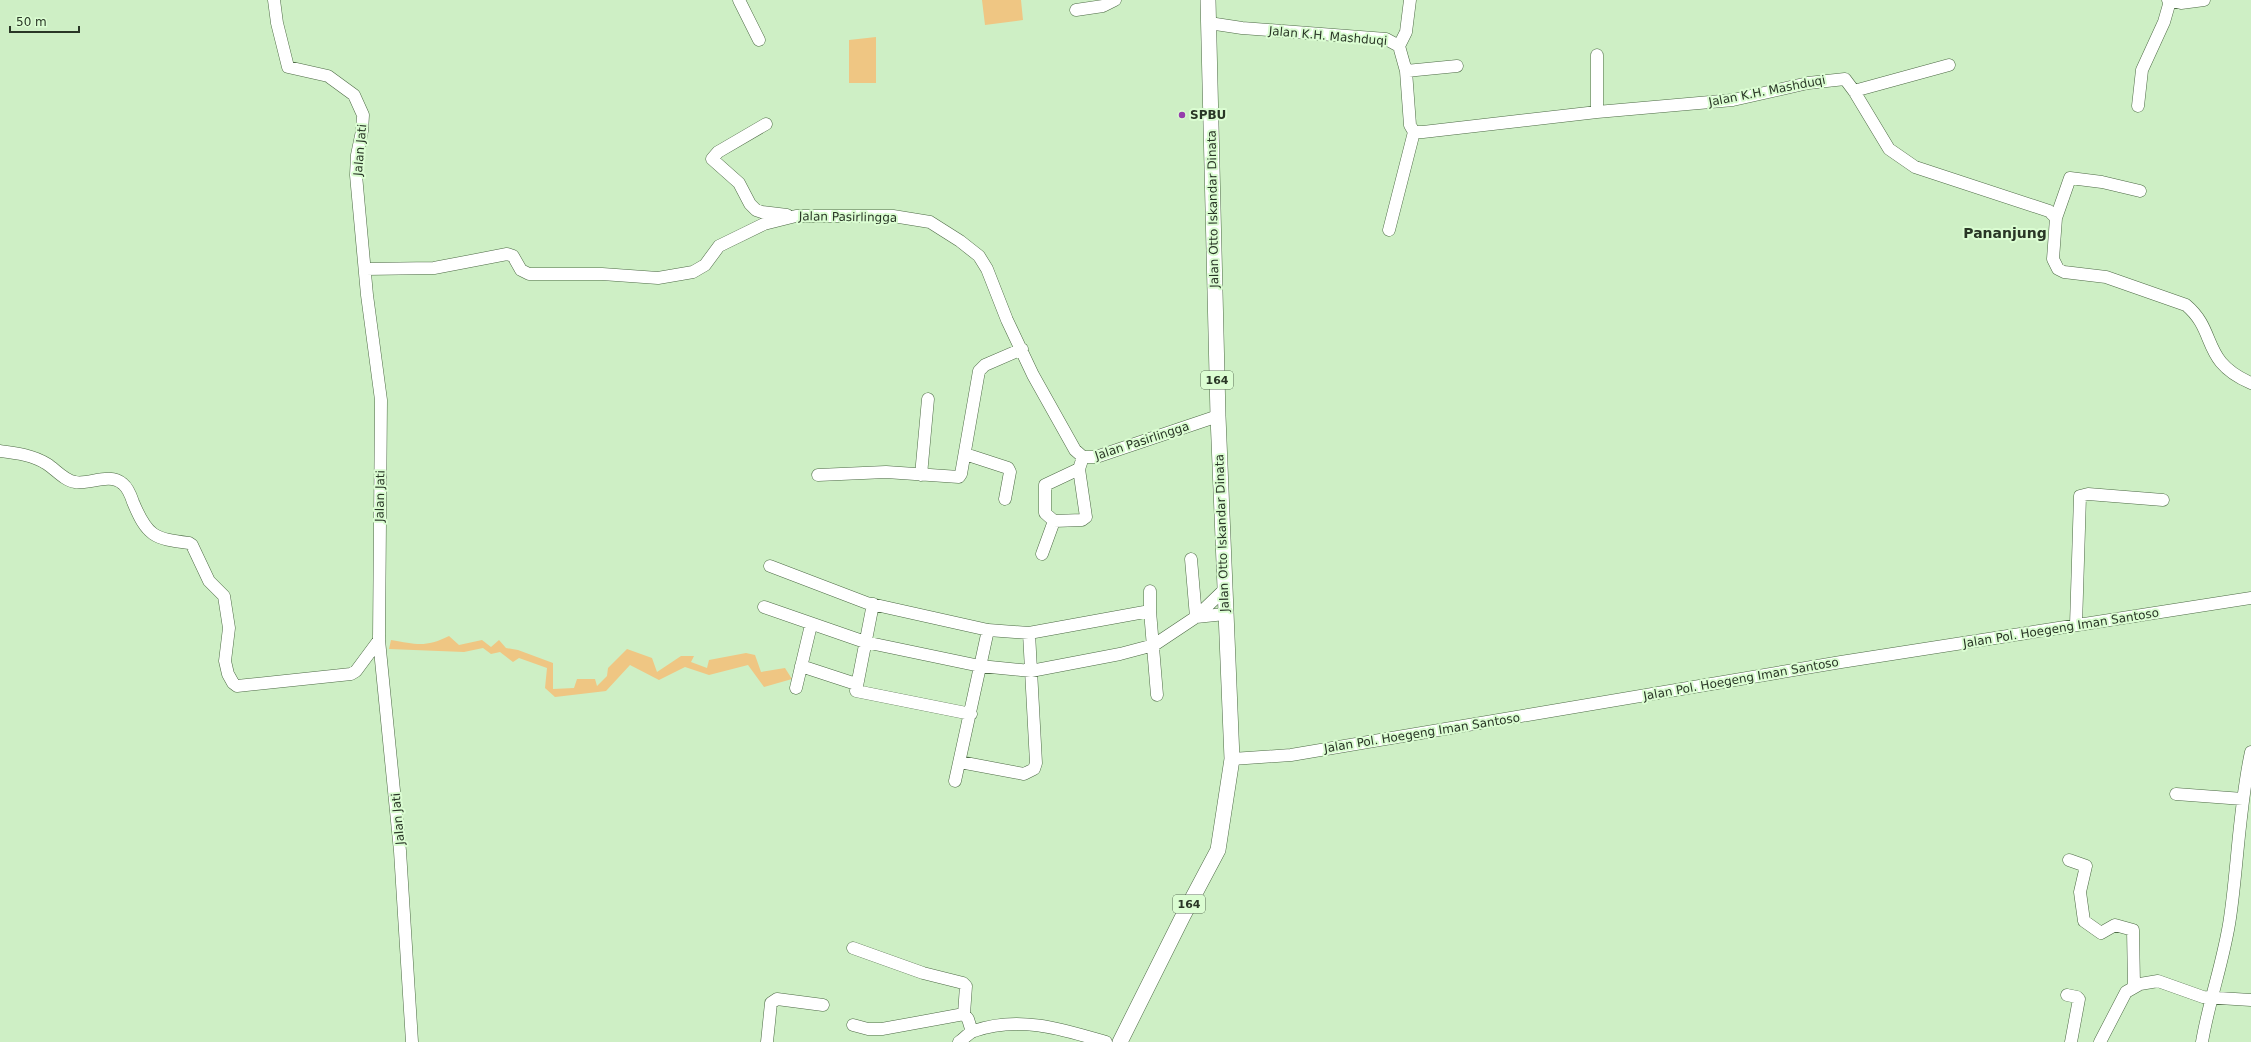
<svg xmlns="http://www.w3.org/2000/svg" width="2251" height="1042" font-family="'DejaVu Sans',sans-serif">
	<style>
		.green { fill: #efc683 }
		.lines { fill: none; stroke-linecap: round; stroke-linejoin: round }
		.minor-casing { stroke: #4d6a45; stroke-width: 13 }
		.major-casing { stroke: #4d6a45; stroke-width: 16 }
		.minor { stroke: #fff; stroke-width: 12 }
		.major { stroke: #fff; stroke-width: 15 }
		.poi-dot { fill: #963fac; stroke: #dbfdd2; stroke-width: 1.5 }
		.labels { text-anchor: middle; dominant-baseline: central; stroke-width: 4; stroke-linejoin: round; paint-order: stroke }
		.shield { fill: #dbfdd2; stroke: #5e725a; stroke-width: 1 }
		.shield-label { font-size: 11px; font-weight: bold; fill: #293626 }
		.street-label { font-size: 12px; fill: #293626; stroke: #dbfdd2 }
		.poi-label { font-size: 12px; font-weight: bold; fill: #293626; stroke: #dbfdd2; text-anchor: start }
		.quarter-label { font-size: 14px; font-weight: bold; fill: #293626; stroke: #dbfdd2 }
	</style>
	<rect width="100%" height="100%" fill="#ceefc5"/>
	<path class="green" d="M 982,0 L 1021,0 L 1023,20 L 985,25 Z
		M 876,37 L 876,83 L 849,83 L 849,40 Z
		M 449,636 L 459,645 L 482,640 L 491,647 L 499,640 L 506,648 L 518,650 L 553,663 L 553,689 L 574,688 L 577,679 L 595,679 L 597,686 L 607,676 L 608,668 L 627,649 L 652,658 L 657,672 L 681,656 L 694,656 L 691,662 L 707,668 L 709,660 L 746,653 L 755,655 L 761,672 L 785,668 L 792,679 L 764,687 L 748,665 L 709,675 L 685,667 L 659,680 L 630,665 L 606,691 L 555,697 L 545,688 L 547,668 L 519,658 L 513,662 L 500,652 L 491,654 L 483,648 L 464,652 L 389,649 L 391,640 C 416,644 425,648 449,636 Z"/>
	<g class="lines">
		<defs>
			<path id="minor" d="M 274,0 L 277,23 L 288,67 L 328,76 L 354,95 L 363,115 L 362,131 L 357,155 L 356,175 L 367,295 L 381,400 L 379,640 L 400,851 L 412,1042
				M 739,0 L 759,40
				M 2168,0 L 2181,3 L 2204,0
				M 1076,10 L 1103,6 L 1115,0
				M 1209,23 L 1242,28 L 1386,39 L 1399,46 L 1406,71 L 1410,125 L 1414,132 L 1423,132 L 1597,112 L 1733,100 L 1808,83 L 1845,79 L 1854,91 L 1889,149 L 1915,167 L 2049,211 L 2056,218 L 2053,259 L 2058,269 L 2064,272 L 2106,277 L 2186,305 C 2218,332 2200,361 2251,383
				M 1399,46 L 1406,32 L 1410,0
				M 1406,71 L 1457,66
				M 1854,91 L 1949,65
				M 2138,106 L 2142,70 L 2164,22 L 2170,1
				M 1597,112 L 1597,55
				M 766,124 L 718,152 L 712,159 L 739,183 L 750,204 L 756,210 L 762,212 L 787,215
				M 2056,218 L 2070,178 L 2102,182 L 2140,191
				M 1389,230 L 1414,132
				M 365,269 L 434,268 L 507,254 L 513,256 L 521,270 L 529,274 L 602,274 L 658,278 L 693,272 L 705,265 L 719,246 L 764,224 L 796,216 L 893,216 L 930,222 L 960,241 L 979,256 L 987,269 L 1007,320 L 1033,375 L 1075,450 L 1083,457 L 1096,457 L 1218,416
				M 0,451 C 16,453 33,455 47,464 C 55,469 65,481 75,482 C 90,485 109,472 123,484 C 128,488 131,496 133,502 C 147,536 154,539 189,543 L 192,545 L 209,581 L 224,596 L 229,628 L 225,661 L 228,674 L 233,683 L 237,686 L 351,674 L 356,671 L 379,640
				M 965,454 L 1008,468 L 1010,472 L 1005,499
				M 1079,469 L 1045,485 L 1045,513 L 1054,521 L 1082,520 L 1086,517 L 1079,469 L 1083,457
				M 818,475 L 886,472 L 959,477 L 961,474 L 979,371 L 985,365 L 1022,349
				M 921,475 L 928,399
				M 1042,554 L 1054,521
				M 1191,559 L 1196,617
				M 770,566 L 867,603 L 988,630 L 1029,633 L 1150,611 L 1157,695
				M 873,604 L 856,691 L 971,714
				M 764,607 L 865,642 L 980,666 L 1031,671 L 1120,654 L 1154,645 L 1196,617 L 1225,614
				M 1150,611 L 1150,591
				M 1197,616 L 1224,590
				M 2076,625 L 2080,496 L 2088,494 L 2163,500
				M 801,666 L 856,684
				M 796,688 L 811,625
				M 1232,759 L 1291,755 L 1841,662 L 2251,598
				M 960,762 L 1024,774 L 1034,769 L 1036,763 L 1029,633
				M 955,781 L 988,630
				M 2176,794 L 2243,799
				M 2069,860 L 2086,866 L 2080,892 L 2084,921 L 2101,933 L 2115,925 L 2133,930 L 2134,985
				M 853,948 L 923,973 L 963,983 L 966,986 L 964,1014 L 968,1019 L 972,1032
				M 2067,995 L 2077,997 L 2079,999 L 2071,1042
				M 853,1025 L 868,1029 L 882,1029 L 964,1014
				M 767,1042 L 771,1003 L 777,999 L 823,1005
				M 959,1042 C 964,1039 968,1033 974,1031 C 1018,1015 1062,1029 1106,1042
				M 2100,1042 L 2126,992 L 2140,984 L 2158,981 L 2203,997 L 2251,1000
				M 2202,1042 C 2209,1000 2224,960 2230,918 C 2238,863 2239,807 2251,752"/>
			<path id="major" d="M 1120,1042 L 1184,914 L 1218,850 L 1232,759 L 1218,416 L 1208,0"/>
		</defs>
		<use href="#minor" class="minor-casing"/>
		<use href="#major" class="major-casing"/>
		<use href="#minor" class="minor"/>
		<use href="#major" class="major"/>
	</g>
	<circle class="poi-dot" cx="1182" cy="115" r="4"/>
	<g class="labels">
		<g class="shield">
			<rect x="1201" y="371" width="32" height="18" rx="3"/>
			<rect x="1173" y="895" width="32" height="18" rx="3"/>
		</g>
		<g class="shield-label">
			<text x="1217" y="380">164</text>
			<text x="1189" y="904">164</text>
		</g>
		<g class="street-label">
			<text transform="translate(1328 36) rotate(5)">Jalan K.H. Mashduqi</text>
			<text transform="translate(1767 91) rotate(-11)">Jalan K.H. Mashduqi</text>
			<text transform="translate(360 150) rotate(-85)">Jalan Jati</text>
			<text transform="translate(1213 209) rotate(-91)">Jalan Otto Iskandar Dinata</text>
			<text transform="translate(848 217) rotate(1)">Jalan Pasirlingga</text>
			<text transform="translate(1142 441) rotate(-18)">Jalan Pasirlingga</text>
			<text transform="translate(380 496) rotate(-89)">Jalan Jati</text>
			<text transform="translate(1222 533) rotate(-92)">Jalan Otto Iskandar Dinata</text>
			<text transform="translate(2061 628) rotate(-9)">Jalan Pol. Hoegeng Iman Santoso</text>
			<text transform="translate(1741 679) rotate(-10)">Jalan Pol. Hoegeng Iman Santoso</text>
			<text transform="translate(1422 733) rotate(-9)">Jalan Pol. Hoegeng Iman Santoso</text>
			<text transform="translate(398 819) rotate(-95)">Jalan Jati</text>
		</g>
		<g class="poi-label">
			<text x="1190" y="115">SPBU</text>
		</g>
		<g class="quarter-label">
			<text x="2005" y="233">Pananjung</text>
		</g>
	</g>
	<path d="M10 26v6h69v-6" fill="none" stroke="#293626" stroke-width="2"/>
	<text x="16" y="26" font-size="12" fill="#293626" stroke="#dbfdd2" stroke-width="3" paint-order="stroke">50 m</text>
</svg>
